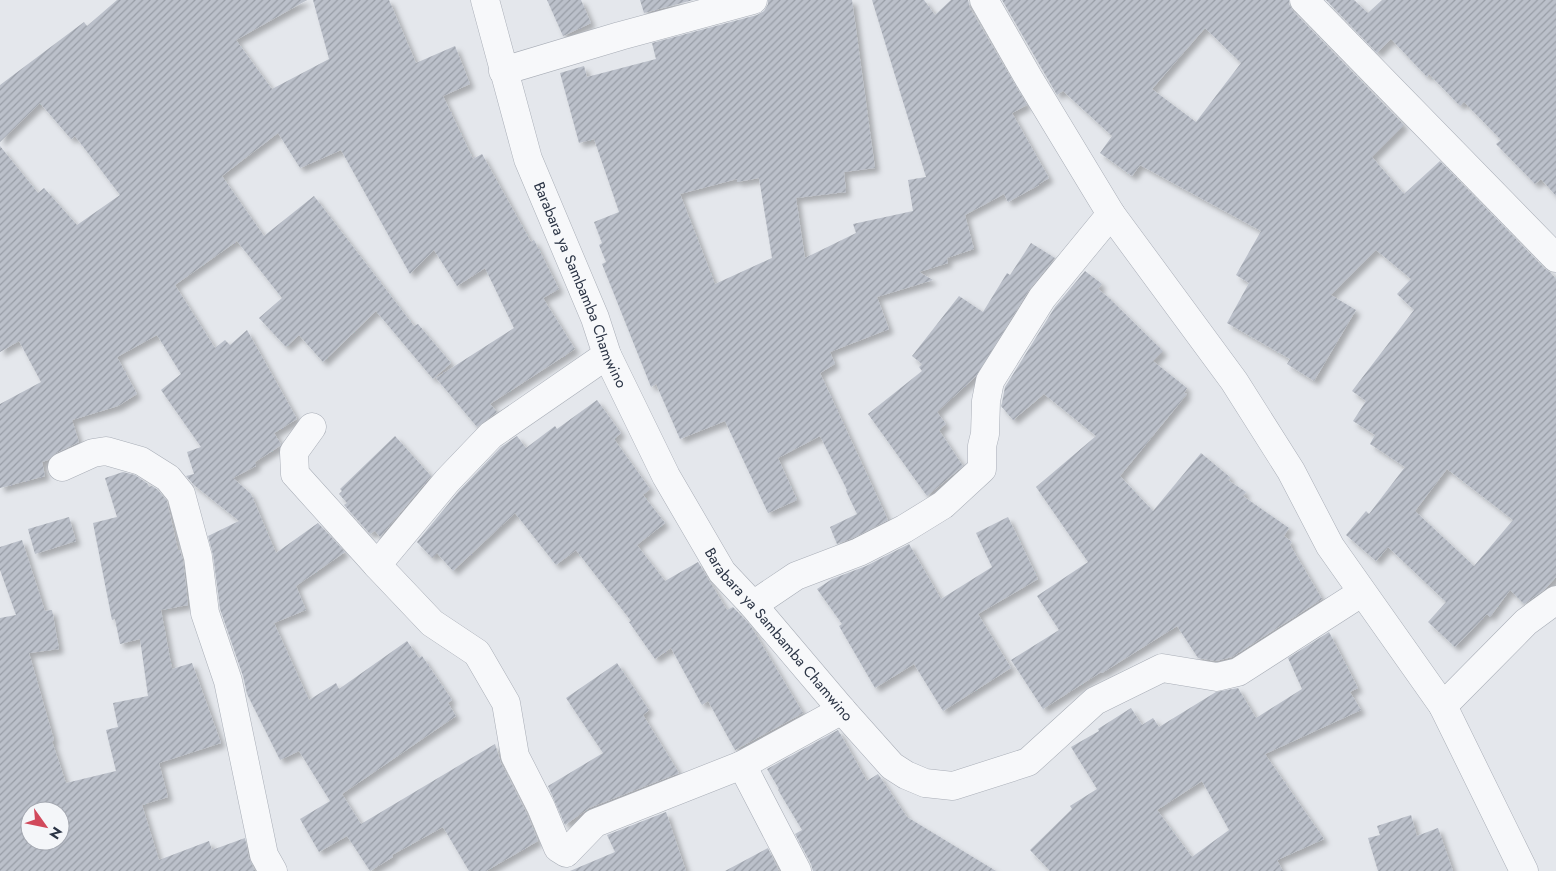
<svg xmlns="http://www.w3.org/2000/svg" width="1556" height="871" font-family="Jost,sans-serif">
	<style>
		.building { fill: url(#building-hatch); fill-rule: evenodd; filter: url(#shadow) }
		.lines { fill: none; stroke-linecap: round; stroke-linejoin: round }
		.minor-casing { stroke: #a9aeb7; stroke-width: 29 }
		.minor { stroke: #f7f8fa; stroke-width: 28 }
		.labels { text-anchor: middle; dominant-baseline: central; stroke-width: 4.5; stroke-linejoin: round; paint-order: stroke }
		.street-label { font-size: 15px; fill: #2b3445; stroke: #f4f6f9 }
	</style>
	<defs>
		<pattern id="building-hatch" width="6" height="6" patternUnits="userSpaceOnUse" patternTransform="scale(1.25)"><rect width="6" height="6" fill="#bbc0ca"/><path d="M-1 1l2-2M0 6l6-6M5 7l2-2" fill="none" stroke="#989da6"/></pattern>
		<filter id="shadow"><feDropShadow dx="4.5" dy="4.5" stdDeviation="2.5" flood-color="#0004"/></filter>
	</defs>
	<rect width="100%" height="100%" fill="#e4e7ec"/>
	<path class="building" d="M 117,0 L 307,0 L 236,40 L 272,89 L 329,59 L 313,0 L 389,0 L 416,63 L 455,46 L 470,84 L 443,96 L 473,159 L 482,154 L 531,242 L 534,240 L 559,289 L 543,298 L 575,349 L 490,404 L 497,412 L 477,427 L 436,378 L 514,328 L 485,268 L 457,286 L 434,250 L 410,274 L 341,150 L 300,168 L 278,133 L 222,176 L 264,236 L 314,196 L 414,326 L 418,324 L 451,363 L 433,379 L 376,311 L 323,362 L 299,335 L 286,347 L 259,318 L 282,298 L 237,241 L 175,285 L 215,348 L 225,340 L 230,345 L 247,330 L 297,419 L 274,433 L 281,444 L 280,446 L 255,462 L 256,466 L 233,478 L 251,494 L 276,553 L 318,523 L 345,552 L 296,586 L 306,610 L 274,623 L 309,700 L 336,683 L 339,689 L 407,641 L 419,658 L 422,656 L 452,700 L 448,703 L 456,716 L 342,794 L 361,824 L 495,744 L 501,763 L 527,814 L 538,841 L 486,871 L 469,871 L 443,827 L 392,855 L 393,857 L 370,871 L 347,836 L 319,852 L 300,819 L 330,801 L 299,751 L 280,760 L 247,694 L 243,676 L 220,609 L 213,555 L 208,536 L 239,521 L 194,485 L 186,476 L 194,474 L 187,452 L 201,447 L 161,390 L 181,374 L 157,335 L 117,357 L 137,394 L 118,406 L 72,420 L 79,442 L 56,453 L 48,460 L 42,462 L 45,476 L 0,488 L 0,404 L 41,382 L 19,341 L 0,352 L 0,146 L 38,193 L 44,188 L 77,225 L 120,195 L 75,136 L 71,139 L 40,103 L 0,142 L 0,85 L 84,22 L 87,26 Z
		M 547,0 L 581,0 L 591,23 L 563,36 Z
		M 640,0 L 693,0 L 644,13 Z
		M 768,0 L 852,0 L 875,168 L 844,172 L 846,192 L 796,198 L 805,258 L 856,233 L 853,224 L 913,211 L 908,180 L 926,177 L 872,0 L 924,0 L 935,15 L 951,0 L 968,0 L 970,8 L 1027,105 L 1012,113 L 1049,178 L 1039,184 L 1039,185 L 1008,202 L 1004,194 L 965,215 L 974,249 L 947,258 L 948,263 L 919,272 L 933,280 L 877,297 L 889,329 L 830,352 L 835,364 L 820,373 L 888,520 L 853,538 L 837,544 L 830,527 L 857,514 L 846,491 L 847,490 L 820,436 L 778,458 L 797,500 L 768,513 L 725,421 L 680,439 L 656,384 L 651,387 L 602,264 L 606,262 L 599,245 L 602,243 L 594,222 L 619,212 L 594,139 L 579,143 L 560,73 L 584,66 L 587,77 L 656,59 L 652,43 L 757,15 L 764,11 L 768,4 ZM 759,178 L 772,258 L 715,284 L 680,194 L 737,179 L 737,182 Z
		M 1002,0 L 1289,0 L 1289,4 L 1293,11 L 1404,125 L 1372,157 L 1404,194 L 1440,161 L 1545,269 L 1550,272 L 1556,279 L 1556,577 L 1544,590 L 1524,604 L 1510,590 L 1490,617 L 1487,614 L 1455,647 L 1428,622 L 1446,602 L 1388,547 L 1376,561 L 1346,535 L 1366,511 L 1369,514 L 1405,467 L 1370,444 L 1375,435 L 1353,421 L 1366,401 L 1352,391 L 1414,310 L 1397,294 L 1411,279 L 1376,250 L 1331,295 L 1356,310 L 1314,381 L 1287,364 L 1290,359 L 1227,323 L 1249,283 L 1236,275 L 1261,231 L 1140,165 L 1132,176 L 1100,153 L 1112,136 L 1063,91 L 1057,95 ZM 1205,28 L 1241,63 L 1196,122 L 1152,89 ZM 1447,469 L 1513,520 L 1474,566 L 1415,511 Z
		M 1326,0 L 1354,0 L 1368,13 L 1382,0 L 1556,0 L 1556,196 L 1541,179 L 1535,184 L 1496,144 L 1501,140 L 1464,102 L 1460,106 L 1429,74 L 1427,77 L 1391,39 L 1377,53 Z
		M 1031,243 L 1055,258 L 1029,290 L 976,376 L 937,412 L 946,424 L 939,430 L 963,466 L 927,496 L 868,414 L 922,371 L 919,367 L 922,364 L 912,356 L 959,296 L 983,312 L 1007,273 L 1010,275 Z
		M 1085,271 L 1102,284 L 1098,289 L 1108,297 L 1163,351 L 1153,361 L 1187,388 L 1184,393 L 1187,394 L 1120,476 L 1153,511 L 1201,453 L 1231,478 L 1228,480 L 1246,492 L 1243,496 L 1289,528 L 1284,536 L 1292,542 L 1290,545 L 1322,599 L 1232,657 L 1216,661 L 1198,658 L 1177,626 L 1102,673 L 1101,672 L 1043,709 L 1011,660 L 1059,630 L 1037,596 L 1088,562 L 1036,487 L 1096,436 L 1044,394 L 1013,420 L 1001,406 L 1002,403 L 1005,387 L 1055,307 Z
		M 597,400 L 621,433 L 614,439 L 650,489 L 643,495 L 665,523 L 637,545 L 665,581 L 698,562 L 727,610 L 733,607 L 750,625 L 803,713 L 735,750 L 708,701 L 702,705 L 671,648 L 655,659 L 629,622 L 631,621 L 576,550 L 556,565 L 515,513 L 453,571 L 437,553 L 432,558 L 417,542 L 459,491 L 501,447 L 517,436 L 526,448 L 555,426 L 557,429 Z
		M 395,436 L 431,476 L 380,537 L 375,531 L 370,534 L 344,505 L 347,503 L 339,494 L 342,491 L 340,489 Z
		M 123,472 L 135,475 L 148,484 L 149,487 L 152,486 L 158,490 L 167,501 L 178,550 L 180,550 L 183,560 L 188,605 L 161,610 L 172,669 L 192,663 L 221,743 L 159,763 L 168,797 L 142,805 L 159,860 L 209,841 L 212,850 L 245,838 L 249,858 L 255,871 L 0,871 L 0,618 L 16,615 L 0,570 L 0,547 L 22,540 L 45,611 L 52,610 L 59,649 L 29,653 L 54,740 L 52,741 L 66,783 L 116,771 L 106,730 L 118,727 L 113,703 L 148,696 L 140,639 L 120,644 L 115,619 L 112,620 L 93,523 L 117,517 L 105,478 ZM 30,811 L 60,811 L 60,841 L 30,841 Z
		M 69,517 L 76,541 L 35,554 L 28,529 Z
		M 1008,517 L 1038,579 L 978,614 L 1011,668 L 943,711 L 914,664 L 875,688 L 839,626 L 842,624 L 817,589 L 832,579 L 866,566 L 909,544 L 941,599 L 992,567 L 976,533 Z
		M 1329,632 L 1358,688 L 1350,692 L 1361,710 L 1265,754 L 1324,839 L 1277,860 L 1283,871 L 1050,871 L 1030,850 L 1072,809 L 1070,806 L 1097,789 L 1071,747 L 1099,731 L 1098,729 L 1131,708 L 1142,725 L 1153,718 L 1159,727 L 1216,692 L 1238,688 L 1256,718 L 1302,689 L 1288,658 ZM 1202,781 L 1229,830 L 1192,857 L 1157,810 Z
		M 617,663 L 649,710 L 643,715 L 679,773 L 589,808 L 565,825 L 548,786 L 603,753 L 566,698 Z
		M 838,730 L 867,781 L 878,774 L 907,817 L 996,871 L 813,871 L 811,864 L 795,834 L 802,830 L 778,790 L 779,789 L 767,769 Z
		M 666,812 L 686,871 L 570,871 L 615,852 L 607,835 Z
		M 1411,815 L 1417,836 L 1438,828 L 1453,871 L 1378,871 L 1368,838 L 1380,835 L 1377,826 Z
		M 768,848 L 779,871 L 725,871 Z"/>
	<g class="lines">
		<defs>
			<g id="minor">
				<path id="s1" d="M 485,0 L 528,159 L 595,318 L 607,355 L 666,476 L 722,572 L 753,605 L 842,710 L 892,766 L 906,775 L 925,783 L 953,786 L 1028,762 L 1095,701 L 1162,668 L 1217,677 L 1238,672 L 1361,593"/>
				<path d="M 984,0 L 1028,77 L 1111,214 L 1234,381 L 1291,471 L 1330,546 L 1443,706 L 1524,871"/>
				<path d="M 1304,0 L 1556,258"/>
				<path d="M 503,71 L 620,36 L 753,0"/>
				<path d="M 312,427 L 294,452 L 295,474 L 377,565 L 432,623 L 477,653 L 506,703 L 515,756 L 541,807 L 558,848 L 566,853 L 595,823 L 742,765 L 842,710"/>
				<path d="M 62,467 L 93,453 L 106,451 L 141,461 L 168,478 L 181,494 L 198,557 L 205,613 L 228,681 L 264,855 L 273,871"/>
				<path d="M 377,565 L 447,481 L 491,435 L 607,355"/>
				<path d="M 753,605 L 796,576 L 859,552 L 904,529 L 943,505 L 982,469 L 982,446 L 985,434 L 986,401 L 990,381 L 1042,298 L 1111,214"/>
				<path d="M 1443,706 L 1526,622 L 1556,600"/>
				<path d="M 742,765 L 797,871"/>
			</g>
		</defs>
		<use href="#minor" class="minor-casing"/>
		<use href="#minor" class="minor"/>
	</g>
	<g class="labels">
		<g class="street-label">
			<text stroke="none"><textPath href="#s1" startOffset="301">Barabara ya Sambamba Chamwino</textPath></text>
			<text stroke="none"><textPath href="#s1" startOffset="706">Barabara ya Sambamba Chamwino</textPath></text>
		</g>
	</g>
	<g transform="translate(45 826) rotate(123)"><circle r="24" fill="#f4f6f9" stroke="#a4a8b1"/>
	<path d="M0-4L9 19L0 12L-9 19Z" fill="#d1495b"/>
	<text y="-8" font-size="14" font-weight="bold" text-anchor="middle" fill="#2b3445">N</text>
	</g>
</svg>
